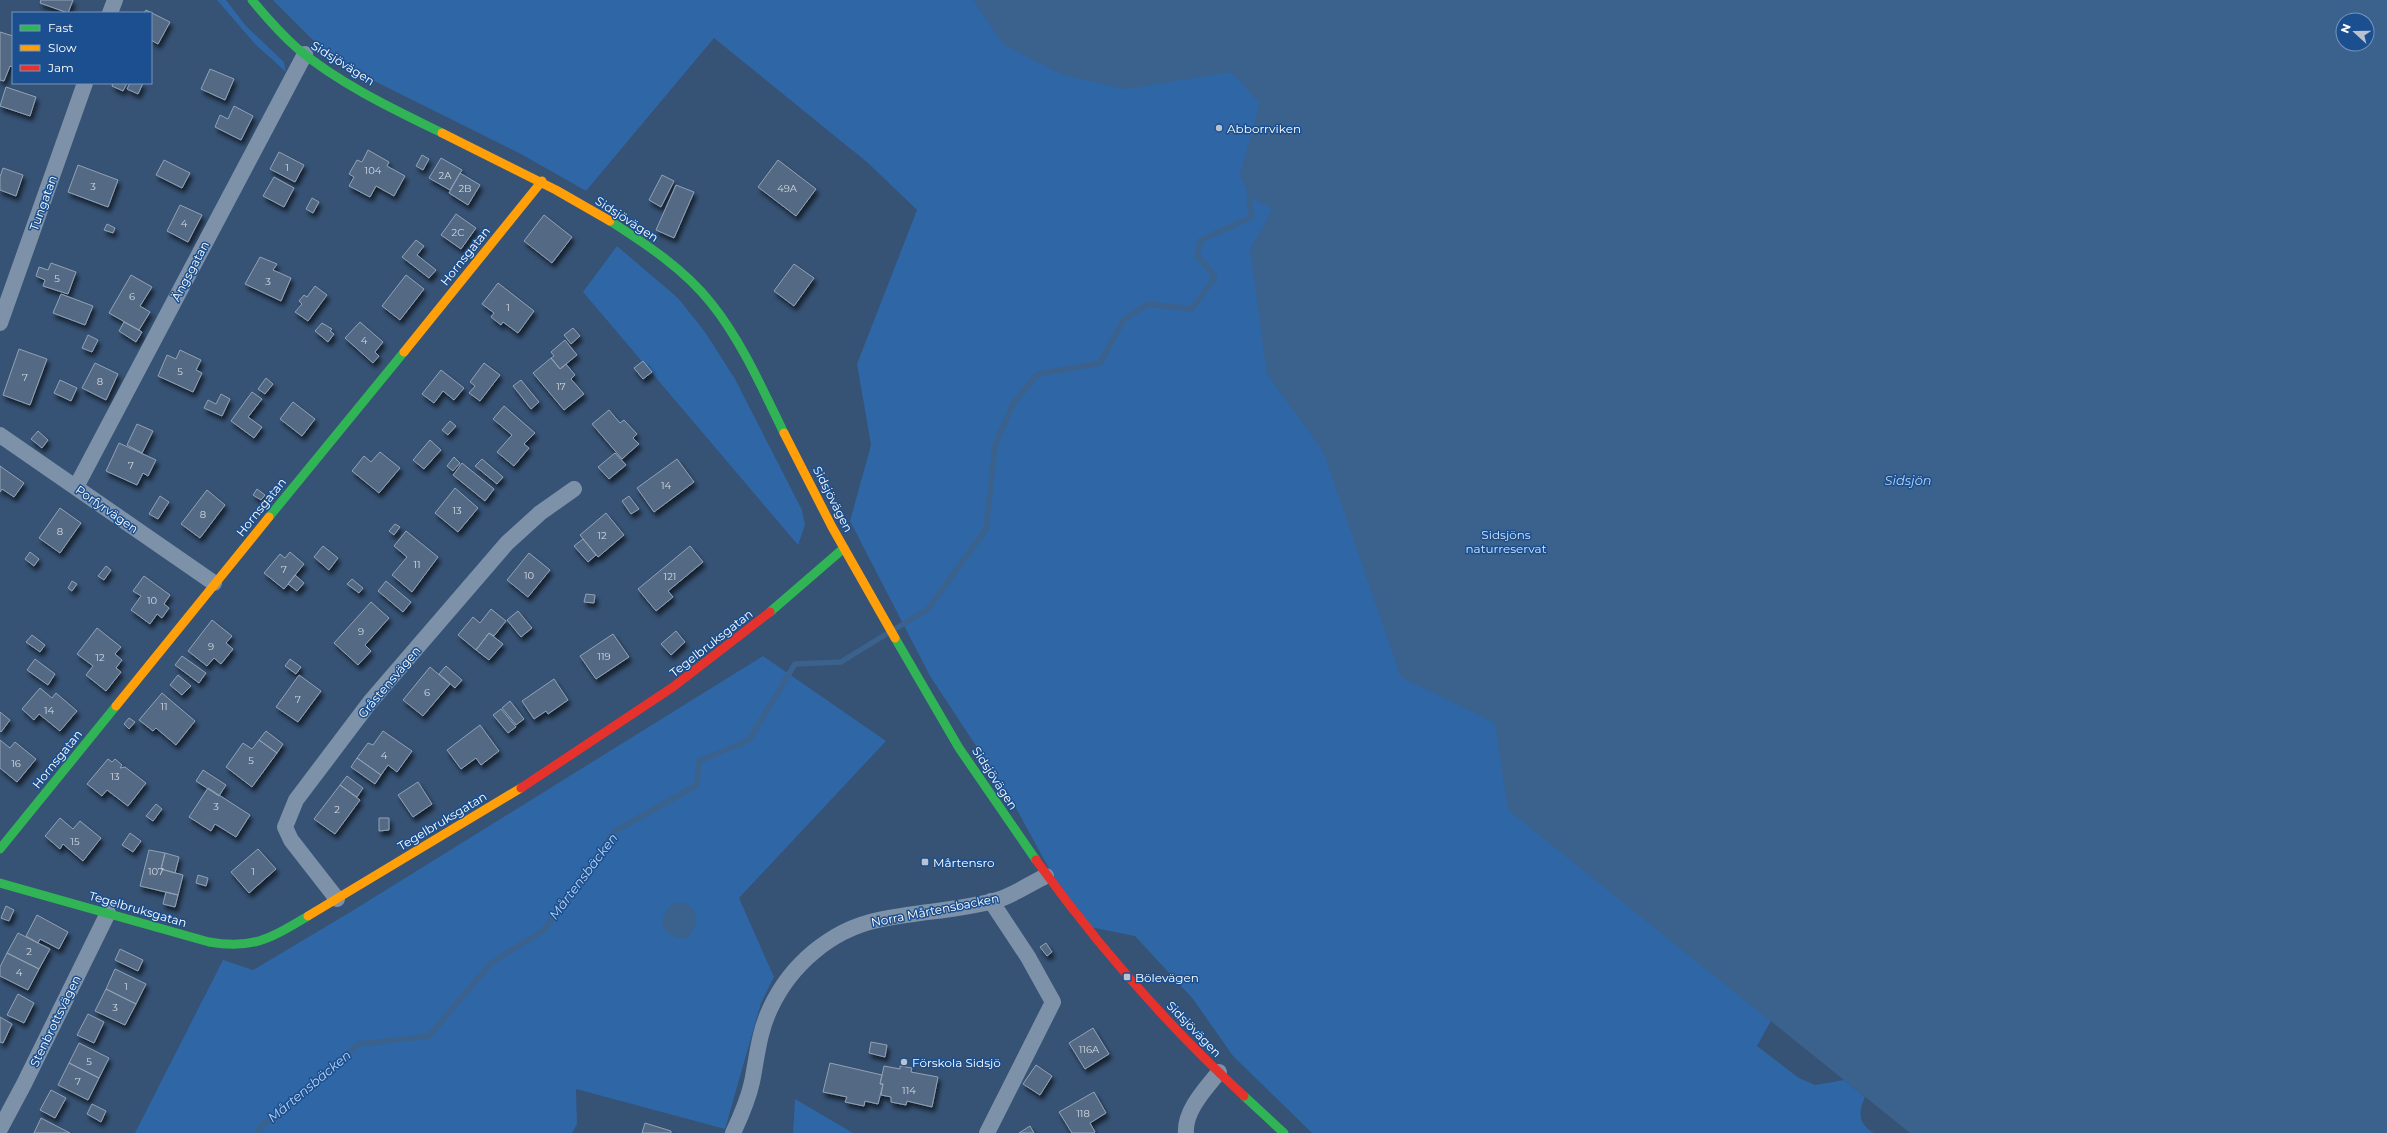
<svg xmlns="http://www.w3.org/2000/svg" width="2387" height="1133" font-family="Montserrat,sans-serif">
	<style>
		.green { fill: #2f66a5; fill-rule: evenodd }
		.water { fill: #3b618d; fill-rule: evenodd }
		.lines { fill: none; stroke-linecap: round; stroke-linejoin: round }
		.stream { stroke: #3b618d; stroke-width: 5.5 }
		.building { fill: #526984; stroke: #92a2b6; filter: url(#shadow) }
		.street { stroke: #7d92a8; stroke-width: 16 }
		.fast { stroke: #30b455; stroke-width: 9 }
		.slow { stroke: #ff9f0a; stroke-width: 9 }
		.jam { stroke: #e5322d; stroke-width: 9 }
		.poi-dot { fill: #b9c2ce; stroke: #1b4f8f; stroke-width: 1.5 }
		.labels { text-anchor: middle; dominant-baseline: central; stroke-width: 3; stroke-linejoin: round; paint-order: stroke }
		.number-label { font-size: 10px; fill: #d4dae0 }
		.street-label { font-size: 12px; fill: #fff; stroke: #1b4f8f }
		.poi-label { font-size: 12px; fill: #fff; stroke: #1b4f8f; text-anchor: start }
		.park-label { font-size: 12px; fill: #cfe3fa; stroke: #1b4f8f }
		.water-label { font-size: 13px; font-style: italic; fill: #b5d3f5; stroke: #1b4f8f }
	</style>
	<defs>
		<filter id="shadow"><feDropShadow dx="2.5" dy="4.5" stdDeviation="2" flood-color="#0009"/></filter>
	</defs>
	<rect width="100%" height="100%" fill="#365274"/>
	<path class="green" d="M 217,0 L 226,0 L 246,26 L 284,62 L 286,72 L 255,44 Z
		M 273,0 L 2387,0 L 2387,1133 L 1777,1010 L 1757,1046 L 1799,1078 L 1815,1085 L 1844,1080 L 1865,1097 C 1858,1112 1858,1124 1874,1133 L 1312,1133 L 1233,1056 L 1193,999 L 1135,936 L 1080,925 L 1011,799 L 930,676 L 850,521 L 871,445 L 857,364 L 917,210 L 868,163 L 714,38 L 586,191 L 521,154 L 350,69 L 312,39 ZM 2343,20 L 2367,20 L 2367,44 L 2343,44 Z
		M 617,246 L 678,298 L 705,332 L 735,379 L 802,510 L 805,525 L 798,545 L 583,292 Z
		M 763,656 L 886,741 L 739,898 L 774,977 L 761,1003 L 725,1129 L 576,1089 L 577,1124 L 572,1133 L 135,1133 L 223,960 L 253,970 L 352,911 Z
		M 795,1099 L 853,1133 L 793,1133 Z"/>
	<path class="water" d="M 973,0 L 2387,0 L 2387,1133 L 1910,1133 L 1508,810 L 1495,723 L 1401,677 L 1323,451 L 1267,374 L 1250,250 L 1272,209 L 1249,196 L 1240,175 L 1260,103 L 1231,72 L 1126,89 L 1063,75 L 1004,45 ZM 2343,20 L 2367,20 L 2367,44 L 2343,44 Z
		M 674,903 C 678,903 684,902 687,904 C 701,911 696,931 686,939 C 660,936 654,920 674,903 Z"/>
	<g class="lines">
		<path class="stream" d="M 895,629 L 928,609 L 986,529 L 995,445 L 1014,402 L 1038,374 L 1100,363 L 1124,319 L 1149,304 L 1192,309 L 1215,277 L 1197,255 L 1201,240 L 1252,217 L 1249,196
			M 257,1133 L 263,1125 L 359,1044 L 429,1036 L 491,963 L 544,930 L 615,831 L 697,785 L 699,761 L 749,740 L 795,664 L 841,662 L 888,633"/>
	</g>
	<path class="building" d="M 41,0 L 73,0 L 68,13 L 40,3 Z
		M 146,10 L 170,22 L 158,44 L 151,40 L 151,13 L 144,13 Z
		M 0,32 L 13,36 L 13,67 L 10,66 L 4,81 L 0,80 Z
		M 210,69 L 234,79 L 225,100 L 201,89 Z
		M 113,83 L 127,83 L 123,91 L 112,86 Z
		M 130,83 L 143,83 L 138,94 L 127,89 Z
		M 6,87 L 36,97 L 30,116 L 0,106 Z
		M 234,106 L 253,116 L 241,140 L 215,127 L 220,115 L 228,119 Z
		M 368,150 L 389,162 L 387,166 L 405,176 L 394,196 L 376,186 L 370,197 L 349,186 L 354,177 L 349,174 L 357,160 L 362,162 Z
		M 279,152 L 304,165 L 295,182 L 270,169 Z
		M 422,155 L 429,159 L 423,170 L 416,166 Z
		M 441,158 L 462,170 L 450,190 L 429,178 Z
		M 164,160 L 190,173 L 182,188 L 156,175 Z
		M 778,160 L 816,189 L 796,216 L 758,187 Z
		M 78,165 L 118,180 L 108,207 L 68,192 Z
		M 3,168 L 23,175 L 16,196 L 0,190 L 0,177 Z
		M 460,173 L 480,185 L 468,205 L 449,193 Z
		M 662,175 L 674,181 L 661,207 L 649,200 Z
		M 274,177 L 294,188 L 284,207 L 263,196 Z
		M 676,185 L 694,192 L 674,238 L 656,230 Z
		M 312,198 L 319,202 L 313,213 L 306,209 Z
		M 180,205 L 202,215 L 188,242 L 167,231 Z
		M 456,214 L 476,228 L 461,249 L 441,235 Z
		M 544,215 L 572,237 L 552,263 L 524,241 Z
		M 107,224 L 115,228 L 113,233 L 104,230 Z
		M 416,240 L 424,246 L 417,255 L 436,270 L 429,278 L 402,257 Z
		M 260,257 L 277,264 L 273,270 L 291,278 L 281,301 L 245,284 Z
		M 51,263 L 76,272 L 68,294 L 43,286 L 45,280 L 36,276 L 39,267 L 48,270 Z
		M 794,264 L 814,278 L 794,306 L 774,291 Z
		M 131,275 L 152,287 L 140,306 L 150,312 L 139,330 L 109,313 Z
		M 406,275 L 424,289 L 400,320 L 382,306 Z
		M 498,283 L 534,311 L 518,333 L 503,322 L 501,325 L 491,317 L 494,313 L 482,304 Z
		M 315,286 L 327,295 L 308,321 L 295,312 L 302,304 L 299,301 L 304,295 L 307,297 Z
		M 61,294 L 93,306 L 85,325 L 53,313 Z
		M 124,322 L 142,332 L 136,342 L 119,331 Z
		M 360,322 L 383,342 L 375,352 L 379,356 L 373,363 L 345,338 Z
		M 322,323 L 332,329 L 330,331 L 334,334 L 328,342 L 315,331 Z
		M 573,328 L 580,336 L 571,344 L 564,335 Z
		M 88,335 L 98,340 L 92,352 L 82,348 Z
		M 565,340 L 577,355 L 560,369 L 551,358 L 554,356 L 551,352 Z
		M 19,349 L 47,359 L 30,405 L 3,395 Z
		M 180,350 L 201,360 L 196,370 L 202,373 L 193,392 L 158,376 L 167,355 L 176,359 Z
		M 551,358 L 560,369 L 566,364 L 575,375 L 571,379 L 584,394 L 564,410 L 533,373 Z
		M 643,361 L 652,372 L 643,379 L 634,368 Z
		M 95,363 L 118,374 L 106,400 L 82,388 Z
		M 484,363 L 500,375 L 480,401 L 469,393 L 475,386 L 470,382 Z
		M 441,370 L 464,388 L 454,400 L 443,391 L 434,403 L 422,394 Z
		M 266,378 L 273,384 L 265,394 L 258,389 Z
		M 60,380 L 77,388 L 71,401 L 54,393 Z
		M 521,380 L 539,402 L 531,409 L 513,386 Z
		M 252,392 L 262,399 L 248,417 L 262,427 L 254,438 L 231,421 Z
		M 221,394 L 230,399 L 222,416 L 204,408 L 208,400 L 216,404 Z
		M 293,402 L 315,419 L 302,436 L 280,419 Z
		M 504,406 L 535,433 L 524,444 L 529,448 L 514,466 L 497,452 L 512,435 L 493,419 Z
		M 609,410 L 620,423 L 624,420 L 637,434 L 633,438 L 639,444 L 622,459 L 592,424 Z
		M 450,421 L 456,426 L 448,435 L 442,430 Z
		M 137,424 L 153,431 L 142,453 L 127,445 Z
		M 38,431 L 48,440 L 42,448 L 31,439 Z
		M 430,440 L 441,450 L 424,469 L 413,460 Z
		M 119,443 L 156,460 L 148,476 L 143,473 L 137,485 L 106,471 Z
		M 380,452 L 400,468 L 379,493 L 352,471 L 364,456 L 371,462 Z
		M 615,453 L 626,465 L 609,479 L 598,467 Z
		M 454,457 L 460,463 L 453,471 L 447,466 Z
		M 482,459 L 503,477 L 497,484 L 475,466 Z
		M 677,459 L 694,482 L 654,512 L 637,488 Z
		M 462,463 L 494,489 L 485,501 L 453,475 Z
		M 0,466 L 24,483 L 14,497 L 2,489 L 0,492 Z
		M 455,488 L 478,508 L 458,532 L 435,513 Z
		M 257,489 L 265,495 L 261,500 L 253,495 Z
		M 207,490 L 225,505 L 200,538 L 181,524 Z
		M 160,496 L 169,502 L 158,519 L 149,514 Z
		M 629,496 L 639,509 L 631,514 L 622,501 Z
		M 60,508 L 81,523 L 60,553 L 39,538 Z
		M 606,513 L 624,535 L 598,557 L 580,535 Z
		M 395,524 L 400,527 L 394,535 L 389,531 Z
		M 406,531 L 438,557 L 412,592 L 392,575 L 407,557 L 394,546 Z
		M 583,539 L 596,555 L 588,562 L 574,546 Z
		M 323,546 L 338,558 L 329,570 L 314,557 Z
		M 690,546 L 703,562 L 668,591 L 673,597 L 656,611 L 638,589 Z
		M 30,552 L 39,559 L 34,566 L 25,559 Z
		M 290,552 L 304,564 L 284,589 L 264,573 L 280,554 L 285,558 Z
		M 529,553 L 550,570 L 528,597 L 507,580 Z
		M 106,566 L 111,570 L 104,580 L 98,576 Z
		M 295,575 L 304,583 L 297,591 L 288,584 Z
		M 144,576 L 170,595 L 164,604 L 169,608 L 162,618 L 157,614 L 150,624 L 131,610 L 141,596 L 133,591 Z
		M 352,579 L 363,588 L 359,593 L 347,584 Z
		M 72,581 L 77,584 L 72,591 L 68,588 Z
		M 386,581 L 411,602 L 403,612 L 378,591 Z
		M 586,594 L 595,595 L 594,603 L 584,602 Z
		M 371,602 L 389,618 L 365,645 L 371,651 L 358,665 L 334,643 Z
		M 491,609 L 506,621 L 494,636 L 489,633 L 476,650 L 458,635 L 473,617 L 480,623 Z
		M 518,611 L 532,628 L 521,637 L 507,620 Z
		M 212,620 L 232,636 L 226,643 L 233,649 L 221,664 L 214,658 L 207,666 L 188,651 Z
		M 97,628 L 121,647 L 115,654 L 122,660 L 116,668 L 121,672 L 106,691 L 86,675 L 93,666 L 77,654 Z
		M 676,631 L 685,642 L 671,655 L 661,644 Z
		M 489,633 L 503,644 L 489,660 L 476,650 Z
		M 613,634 L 629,657 L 596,679 L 580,656 Z
		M 32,635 L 45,645 L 40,652 L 26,642 Z
		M 182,656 L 206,673 L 199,683 L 175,665 Z
		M 35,659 L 55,674 L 48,685 L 27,670 Z
		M 290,659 L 301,667 L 296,674 L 285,666 Z
		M 446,666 L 462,680 L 455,688 L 439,674 Z
		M 430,667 L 450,684 L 423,716 L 403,700 Z
		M 178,675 L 191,686 L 182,695 L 170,685 Z
		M 299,675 L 321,691 L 298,722 L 276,707 Z
		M 554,679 L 568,700 L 548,714 L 546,711 L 534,719 L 522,701 Z
		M 40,688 L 52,698 L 56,693 L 77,711 L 60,731 L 39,714 L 34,720 L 22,709 Z
		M 162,693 L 195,721 L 176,745 L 156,728 L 153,731 L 139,720 Z
		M 510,701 L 524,719 L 516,725 L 502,708 Z
		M 501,709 L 516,727 L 508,733 L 493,715 Z
		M 0,712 L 10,720 L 1,732 L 0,731 Z
		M 129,718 L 135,722 L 129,729 L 124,724 Z
		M 480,725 L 499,751 L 481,765 L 476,758 L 461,769 L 447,750 Z
		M 266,731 L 283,744 L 277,753 L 259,740 Z
		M 383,731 L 412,751 L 397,772 L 388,765 L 381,775 L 357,758 L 368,743 L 373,745 Z
		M 0,740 L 10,748 L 15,742 L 36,759 L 17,782 L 0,768 Z
		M 259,740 L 277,753 L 252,787 L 226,767 L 243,743 L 252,749 Z
		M 357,758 L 381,775 L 375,784 L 351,767 Z
		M 108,759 L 112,762 L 115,759 L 122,765 L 120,768 L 125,767 L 146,783 L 128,806 L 107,790 L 102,796 L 87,784 Z
		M 203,770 L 226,785 L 219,796 L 196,781 Z
		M 347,776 L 363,788 L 357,797 L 340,785 Z
		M 418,782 L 432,804 L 413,817 L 398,795 Z
		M 340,785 L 360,800 L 335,834 L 314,819 Z
		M 208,788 L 250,815 L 236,837 L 215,824 L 211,831 L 189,817 Z
		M 156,804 L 162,809 L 153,821 L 146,816 Z
		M 60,818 L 73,829 L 80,821 L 101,838 L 83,861 L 63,844 L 60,849 L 45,836 Z
		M 379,818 L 389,818 L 389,830 L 379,831 Z
		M 130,833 L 141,841 L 133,852 L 122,845 Z
		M 258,849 L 276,869 L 249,893 L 231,872 Z
		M 149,850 L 165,853 L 161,869 L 183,875 L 178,895 L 140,886 Z
		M 165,853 L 179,857 L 175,873 L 161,869 Z
		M 198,875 L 208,878 L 206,886 L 196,883 Z
		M 166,892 L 178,895 L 175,907 L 163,904 Z
		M 6,906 L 14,910 L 9,921 L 1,918 Z
		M 37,915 L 68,932 L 59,949 L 40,939 L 38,943 L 26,936 Z
		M 18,933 L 50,949 L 39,969 L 7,953 Z
		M 1046,943 L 1052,952 L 1047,956 L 1040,947 Z
		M 120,949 L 143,960 L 138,971 L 115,960 Z
		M 7,953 L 39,969 L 28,990 L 0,976 L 0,967 Z
		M 115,969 L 146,984 L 136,1004 L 106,989 Z
		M 106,989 L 136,1004 L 125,1025 L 95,1011 Z
		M 18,994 L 34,1003 L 24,1023 L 7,1015 Z
		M 88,1014 L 104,1022 L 94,1043 L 77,1035 Z
		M 0,1017 L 12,1024 L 3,1043 L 0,1042 Z
		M 1093,1028 L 1109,1054 L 1085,1069 L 1069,1043 Z
		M 871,1042 L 887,1045 L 885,1057 L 869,1053 Z
		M 79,1043 L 109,1058 L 99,1078 L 69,1063 Z
		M 69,1063 L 99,1078 L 88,1100 L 58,1085 Z
		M 830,1063 L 882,1075 L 880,1084 L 883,1084 L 878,1104 L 865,1101 L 864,1106 L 845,1102 L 847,1097 L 823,1092 Z
		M 1036,1065 L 1052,1076 L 1040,1095 L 1023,1084 Z
		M 884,1066 L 900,1069 L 900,1066 L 912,1068 L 911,1072 L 938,1077 L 932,1107 L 907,1101 L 906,1105 L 891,1102 L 891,1097 L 881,1095 L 883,1084 L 880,1084 Z
		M 51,1090 L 66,1098 L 55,1118 L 40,1110 Z
		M 1094,1092 L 1106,1113 L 1090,1123 L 1095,1132 L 1094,1133 L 1072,1133 L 1059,1112 Z
		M 92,1104 L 106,1111 L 101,1122 L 87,1114 Z
		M 41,1118 L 70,1133 L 34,1133 Z
		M 645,1123 L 671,1131 L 671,1133 L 642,1133 Z
		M 1030,1126 L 1034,1133 L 1019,1133 Z"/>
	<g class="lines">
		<path class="street" d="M 110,13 L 115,0
			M 0,323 L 85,83
			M 0,435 L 214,583
			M 76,487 L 305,54
			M 337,899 L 291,840 L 285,827 L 296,800 L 370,702 L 507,543 L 540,513 L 574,489
			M 0,1129 L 24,1084 L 108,913
			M 733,1133 C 741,1116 748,1100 752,1082 C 757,1057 759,1032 770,1009 C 790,965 831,930 878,920 C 918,911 959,911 997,900 C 1014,895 1031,883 1046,876
			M 987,1133 L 1053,1002 L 1028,957 L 991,901
			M 1186,1133 C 1184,1111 1206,1088 1219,1072"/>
		<path class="fast" d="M 252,0 C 266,17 281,34 298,49 C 340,84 393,109 442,133
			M 610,221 C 646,244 684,269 711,303 C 741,340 763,390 784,433
			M 269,517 L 404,352
			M 770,612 L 844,548
			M 895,638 L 959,748 L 1036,860
			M 0,849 L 116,706
			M 0,883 L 209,942 C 253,950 271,938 308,916
			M 1244,1096 L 1284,1133"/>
		<path class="slow" d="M 442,133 L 556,190 L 610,221
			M 404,352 L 542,181
			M 784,433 L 832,527 L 895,638
			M 116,706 L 269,517
			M 308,916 L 521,788"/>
		<path class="jam" d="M 521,788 L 673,687 L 770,612
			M 1036,860 C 1097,945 1167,1025 1244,1096"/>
	</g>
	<g class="poi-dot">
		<circle cx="1219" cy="128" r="4"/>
		<rect x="921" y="858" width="8" height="8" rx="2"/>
		<rect x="1123" y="973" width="8" height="8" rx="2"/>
		<circle cx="904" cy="1062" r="4"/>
	</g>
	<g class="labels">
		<g class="number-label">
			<text x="287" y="167">1</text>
			<text x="373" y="170">104</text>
			<text x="445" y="175">2A</text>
			<text x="93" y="186">3</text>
			<text x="465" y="188">2B</text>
			<text x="787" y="188">49A</text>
			<text x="184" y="223">4</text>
			<text x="458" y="232">2C</text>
			<text x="57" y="278">5</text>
			<text x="268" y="281">3</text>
			<text x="132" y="296">6</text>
			<text x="508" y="307">1</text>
			<text x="364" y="340">4</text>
			<text x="180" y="371">5</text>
			<text x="25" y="377">7</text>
			<text x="100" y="381">8</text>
			<text x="561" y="386">17</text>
			<text x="131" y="465">7</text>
			<text x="666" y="485">14</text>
			<text x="457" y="510">13</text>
			<text x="203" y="514">8</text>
			<text x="60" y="531">8</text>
			<text x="602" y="535">12</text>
			<text x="417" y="564">11</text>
			<text x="284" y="569">7</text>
			<text x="529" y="575">10</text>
			<text x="670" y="576">121</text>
			<text x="152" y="600">10</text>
			<text x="361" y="631">9</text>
			<text x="211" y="646">9</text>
			<text x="604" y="656">119</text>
			<text x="100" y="657">12</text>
			<text x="427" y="692">6</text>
			<text x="298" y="699">7</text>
			<text x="164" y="706">11</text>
			<text x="49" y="710">14</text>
			<text x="384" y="755">4</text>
			<text x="251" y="760">5</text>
			<text x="16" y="763">16</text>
			<text x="115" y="776">13</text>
			<text x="216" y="806">3</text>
			<text x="337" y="809">2</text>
			<text x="75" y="841">15</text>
			<text x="156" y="871">107</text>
			<text x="253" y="871">1</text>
			<text x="29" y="951">2</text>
			<text x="19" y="972">4</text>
			<text x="126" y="986">1</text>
			<text x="115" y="1007">3</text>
			<text x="1089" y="1049">116A</text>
			<text x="89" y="1061">5</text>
			<text x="78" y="1081">7</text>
			<text x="909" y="1090">114</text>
			<text x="1083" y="1113">118</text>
		</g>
		<g class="street-label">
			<text transform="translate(343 63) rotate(32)">Sidsjövägen</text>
			<text transform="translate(43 203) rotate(-70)">Tungatan</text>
			<text transform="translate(627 219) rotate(33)">Sidsjövägen</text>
			<text transform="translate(465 256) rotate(-51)">Hornsgatan</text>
			<text transform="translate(190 271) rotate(-62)">Ängsgatan</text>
			<text transform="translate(833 499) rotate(63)">Sidsjövägen</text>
			<text transform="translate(261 507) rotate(-51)">Hornsgatan</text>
			<text transform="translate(107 509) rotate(35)">Porfyrvägen</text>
			<text transform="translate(711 643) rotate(-38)">Tegelbruksgatan</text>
			<text transform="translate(389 682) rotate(-50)">Gråstensvägen</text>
			<text transform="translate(57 759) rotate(-51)">Hornsgatan</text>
			<text transform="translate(995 778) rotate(57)">Sidsjövägen</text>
			<text transform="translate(442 821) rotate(-31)">Tegelbruksgatan</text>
			<text transform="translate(138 909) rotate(16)">Tegelbruksgatan</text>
			<text transform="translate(935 910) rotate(-11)">Norra Mårtensbacken</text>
			<text transform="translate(55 1021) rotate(-64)">Stenbrottsvägen</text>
			<text transform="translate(1194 1029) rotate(46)">Sidsjövägen</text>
		</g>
		<g class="poi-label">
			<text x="1227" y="128">Abborrviken</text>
			<text x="933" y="862">Mårtensro</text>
			<text x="1135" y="977">Bölevägen</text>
			<text x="912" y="1062">Förskola Sidsjö</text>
		</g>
		<g class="park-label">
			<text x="1506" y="534">Sidsjöns<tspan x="1506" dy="14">naturreservat</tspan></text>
		</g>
		<g class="water-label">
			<text x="1908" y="480">Sidsjön</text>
			<text transform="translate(583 876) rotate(-53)">Mårtensbäcken</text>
			<text transform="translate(309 1086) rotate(-40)">Mårtensbäcken</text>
		</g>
	</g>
	<rect x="12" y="12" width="140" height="72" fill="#1b4f8f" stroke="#7695bc"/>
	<rect x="20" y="25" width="20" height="6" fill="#30b455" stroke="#7695bc"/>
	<text x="48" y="32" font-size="12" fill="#ffffff">Fast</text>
	<rect x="20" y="45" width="20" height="6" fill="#ff9f0a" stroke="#7695bc"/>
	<text x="48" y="52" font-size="12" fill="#ffffff">Slow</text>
	<rect x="20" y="65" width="20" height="6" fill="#e5322d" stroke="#7695bc"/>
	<text x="48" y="72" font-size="12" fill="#ffffff">Jam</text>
	<g transform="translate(2355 32) rotate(291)"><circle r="19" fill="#1b4f8f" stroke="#7695bc"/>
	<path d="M0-3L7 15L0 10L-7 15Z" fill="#b9c2ce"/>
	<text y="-6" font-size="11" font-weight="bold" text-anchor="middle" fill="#ffffff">N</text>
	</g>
</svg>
